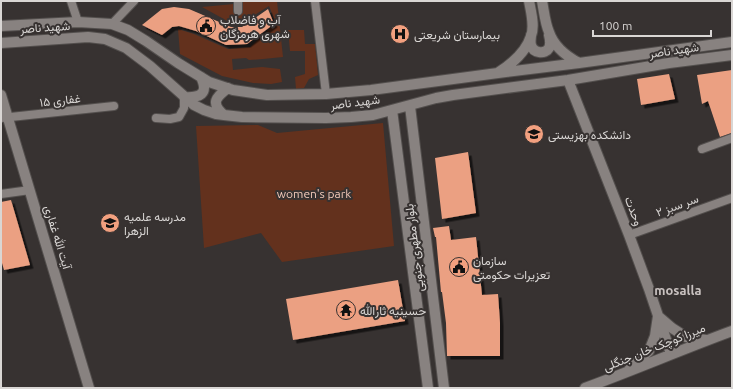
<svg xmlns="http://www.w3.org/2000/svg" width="733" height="389" font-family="Ubuntu,Vazirmatn,sans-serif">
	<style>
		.green { fill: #63311d }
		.building { fill: #eba082; filter: url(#shadow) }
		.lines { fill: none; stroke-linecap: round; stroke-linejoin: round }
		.street-casing { stroke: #534f4d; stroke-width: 10 }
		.secondary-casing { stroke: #534f4d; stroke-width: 12 }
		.street { stroke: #888280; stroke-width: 8 }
		.secondary { stroke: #888280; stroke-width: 10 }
		.labels { text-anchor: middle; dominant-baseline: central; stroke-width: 4; stroke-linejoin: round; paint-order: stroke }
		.poi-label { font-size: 12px; fill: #d9d6d4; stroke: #373231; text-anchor: start }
		.street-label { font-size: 12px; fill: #d9d6d4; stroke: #373231 }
		.park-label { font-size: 12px; fill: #f2c9b9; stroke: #373231 }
		.neighbourhood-label { font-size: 13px; font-weight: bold; fill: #c9c2c0; stroke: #373231 }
	</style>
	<defs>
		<filter id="shadow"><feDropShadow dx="3.5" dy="3.5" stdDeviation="0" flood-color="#0009"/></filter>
	</defs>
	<rect width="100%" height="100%" fill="#373231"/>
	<path class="green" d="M 252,1 L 277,1 L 283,57 L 263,59 L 249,60 L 246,58 L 232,59 L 233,70 L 262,67 L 280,69 L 282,82 L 271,84 L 253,83 L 222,76 L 180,54 L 178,29 L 194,34 L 228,49 L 250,47 L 276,23 L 269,6 L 243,22 L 231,23 L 202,7 L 234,4 L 234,13 L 243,13 L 243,2 Z
		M 288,30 L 304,30 L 305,44 L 315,44 L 318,75 L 309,79 L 304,88 L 296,89 L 295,77 L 305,74 L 305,51 L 290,51 Z
		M 383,123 L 394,246 L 282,262 L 261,233 L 204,248 L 196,126 L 258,125 L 277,133 Z"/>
	<path class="building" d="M 174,7 L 189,9 L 231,27 L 242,27 L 268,9 L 274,24 L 247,44 L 226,45 L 196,31 L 179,26 L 172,27 L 162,35 L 142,25 L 162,9 Z
		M 732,70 L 732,133 L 720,137 L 708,101 L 702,104 L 697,75 Z
		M 669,74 L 675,99 L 641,105 L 637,79 Z
		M 468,152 L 476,213 L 442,219 L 435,158 Z
		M 11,200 L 30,265 L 4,270 L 2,263 L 1,263 L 1,202 Z
		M 449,226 L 451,240 L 476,237 L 482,295 L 498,294 L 500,323 L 500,356 L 447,356 L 446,323 L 442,292 L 441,292 L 436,237 L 435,237 L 433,228 Z
		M 398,280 L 405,321 L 293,340 L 286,299 Z"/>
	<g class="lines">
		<defs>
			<path id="street" d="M 71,1 L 78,22
				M 238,1 L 238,11
				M 315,1 L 326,94
				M 112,24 L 134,1
				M 1,118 L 114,106
				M 156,118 L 170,119 L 179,117 L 184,108 L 184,97
				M 702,149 L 732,138
				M 1,194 L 30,190
				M 629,235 L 732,198"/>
			<path id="secondary" d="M 542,1 C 544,11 545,23 549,32 C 554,47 566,56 579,63
				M 1,26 L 78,22 L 112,24 L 128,30 L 146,41 L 178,63 L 209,82 L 233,90 L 267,95 L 326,94 L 371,90 L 498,73 L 579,63 L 732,42
				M 531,35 C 531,38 530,42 531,45 C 533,53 545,55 549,48 C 551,44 550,39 549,35
				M 1,43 L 88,37 L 105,39 L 126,48 L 150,66 L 194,105 L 204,110 L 216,114 L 224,115 L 242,117 L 326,118 L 351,117 L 373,115 L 436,98 L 453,95 L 568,80 L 669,63 L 732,55
				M 499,72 C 513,63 526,52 531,36 C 535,26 531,12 529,1
				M 568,80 L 629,235 L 649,289 L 671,354
				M 1,95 L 89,388
				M 184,97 C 200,98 209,94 201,77
				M 410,106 L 444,388
				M 392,110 L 428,388
				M 224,115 C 210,103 216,97 228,88
				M 630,368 L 649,351 L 655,336 L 658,316 L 672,328 L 686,337 L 706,340
				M 585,388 C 634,370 683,349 732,331"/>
		</defs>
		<use href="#street" class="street-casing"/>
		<use href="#secondary" class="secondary-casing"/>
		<use href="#street" class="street"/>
		<use href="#secondary" class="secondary"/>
	</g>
	<defs>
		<symbol id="civic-disc" viewBox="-11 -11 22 22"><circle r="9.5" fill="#f2a07f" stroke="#373231"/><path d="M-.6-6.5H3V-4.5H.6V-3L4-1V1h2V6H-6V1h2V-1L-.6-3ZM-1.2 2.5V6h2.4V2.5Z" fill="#111"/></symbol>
		<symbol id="hospital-disc" viewBox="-11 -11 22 22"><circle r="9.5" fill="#f2a07f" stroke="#373231"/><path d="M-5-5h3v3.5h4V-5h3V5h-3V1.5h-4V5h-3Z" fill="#111"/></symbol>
		<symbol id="university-disc" viewBox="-11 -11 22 22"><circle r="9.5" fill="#f2a07f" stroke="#373231"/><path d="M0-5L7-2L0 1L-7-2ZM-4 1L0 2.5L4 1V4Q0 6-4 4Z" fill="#111"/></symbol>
		<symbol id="temple-disc" viewBox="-11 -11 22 22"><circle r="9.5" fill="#f2a07f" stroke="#373231"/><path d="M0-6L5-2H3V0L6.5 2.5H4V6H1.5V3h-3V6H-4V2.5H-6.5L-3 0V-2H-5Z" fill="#111"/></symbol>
	</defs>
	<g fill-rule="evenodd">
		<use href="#civic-disc" x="195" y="15" width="22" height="22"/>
		<use href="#hospital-disc" x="389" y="23" width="22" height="22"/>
		<use href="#university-disc" x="523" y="123" width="22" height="22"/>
		<use href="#university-disc" x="99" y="212" width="22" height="22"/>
		<use href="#civic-disc" x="448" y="256" width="22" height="22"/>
		<use href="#temple-disc" x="335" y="299" width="22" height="22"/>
	</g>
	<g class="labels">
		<g class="poi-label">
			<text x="220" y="19">آب و فاضلاب<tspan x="220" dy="14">شهری هرمزگان</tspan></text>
			<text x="414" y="34">بیمارستان شریعتی</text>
			<text x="548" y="134">دانشکده بهزیستی</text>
			<text x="124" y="216">مدرسه علمیه<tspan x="124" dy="14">الزهرا</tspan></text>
			<text x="473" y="260">سازمان<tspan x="473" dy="14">تعزیرات حکومتی</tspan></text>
			<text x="360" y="310">حسینیه ثارالله</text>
		</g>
		<g class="street-label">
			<text transform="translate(45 27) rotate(-4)">شهید ناصر</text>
			<text transform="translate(674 50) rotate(-8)">شهید ناصر</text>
			<text transform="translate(60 100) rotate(-6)">غفاری ۱۵</text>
			<text transform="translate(355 102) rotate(-7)">شهید ناصر</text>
			<text transform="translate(677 205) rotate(-20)">سر سبز ۲</text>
			<text transform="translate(634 211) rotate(69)">وحدت</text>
			<text transform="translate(58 237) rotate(73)">آیت الله غفاری</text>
			<text transform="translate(414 248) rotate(-97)">بلوار مطهری جنوبی</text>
			<text transform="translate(654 347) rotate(-22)">میرزا کوچک خان جنگلی</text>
		</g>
		<g class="park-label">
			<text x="314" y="193">women's park</text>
		</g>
		<g class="neighbourhood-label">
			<text x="678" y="290">mosalla</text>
		</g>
	</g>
	<rect width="733" height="389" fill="none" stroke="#d9d6d4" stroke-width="4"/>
	<path d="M593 30v6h118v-6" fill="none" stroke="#d9d6d4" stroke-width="2"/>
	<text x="599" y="30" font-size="12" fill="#d9d6d4" stroke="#373231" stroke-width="3" paint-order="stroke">100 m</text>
</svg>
